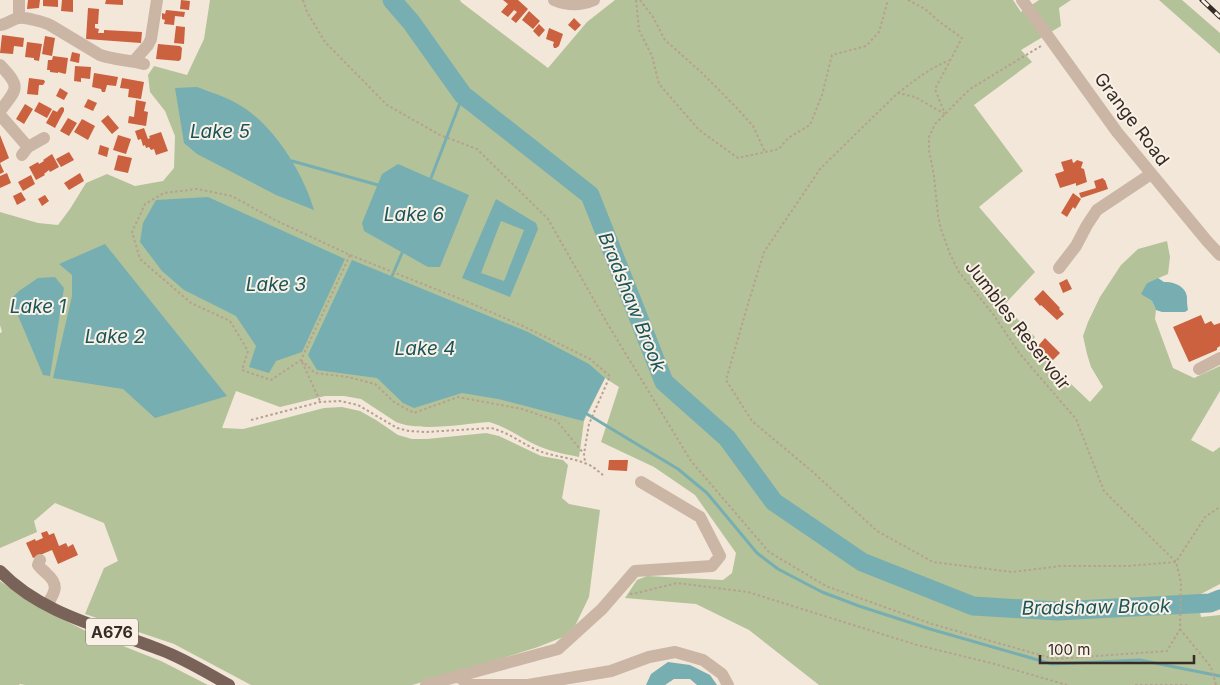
<svg xmlns="http://www.w3.org/2000/svg" width="1220" height="685" font-family="Inter,sans-serif">
	<style>
		.green { fill: #b4c299 }
		.water { fill: #77aeb1; fill-rule: evenodd }
		.lines { fill: none; stroke-linecap: round; stroke-linejoin: round }
		.stream { stroke: #77aeb1; stroke-width: 3 }
		.river { stroke: #77aeb1; stroke-width: 19 }
		.building { fill: #cb613e }
		.path { stroke: #b7a08f; stroke-width: 2; stroke-dasharray: 2.5 2.5; stroke-linecap: butt }
		.minor { stroke: #cbb6a5; stroke-width: 12 }
		.major { stroke: #796257; stroke-width: 12 }
		.rail-casing { stroke: #362b26; stroke-width: 5 }
		.rail { stroke: #faf1e6; stroke-width: 3; stroke-dasharray: 9; stroke-linecap: butt }
		.labels { text-anchor: middle; dominant-baseline: central; stroke-width: 4; stroke-linejoin: round; paint-order: stroke }
		.shield { fill: #faf1e6; stroke: #716660; stroke-width: 1 }
		.shield-label { font-size: 16px; font-weight: bold; fill: #362b26 }
		.street-label { font-size: 18px; fill: #362b26; stroke: #faf1e6 }
		.water-label { font-size: 19px; font-style: italic; fill: #1a555a; stroke: #faf1e6 }
	</style>
	<rect width="100%" height="100%" fill="#f3e7d9"/>
	<path class="green" d="M 210,0 L 460,0 L 461,2 L 548,68 L 587,22 L 615,0 L 1013,0 L 1021,12 L 1039,0 L 1071,0 L 1059,8 L 1061,26 L 1021,50 L 1032,62 L 974,105 L 1023,171 L 979,207 L 1035,272 L 1004,305 L 1035,337 L 1029,344 L 1090,402 L 1103,387 L 1091,367 L 1087,354 L 1083,336 L 1088,322 L 1100,297 L 1121,265 L 1138,249 L 1167,241 L 1170,257 L 1168,274 L 1147,283 L 1146,297 L 1152,301 L 1156,310 L 1155,319 L 1173,368 L 1194,378 L 1220,366 L 1220,391 L 1191,440 L 1213,452 L 1220,447 L 1220,584 L 1197,596 L 1201,617 L 1220,615 L 1220,685 L 819,685 L 749,630 L 696,604 L 625,598 L 637,580 L 647,576 L 723,580 L 732,573 L 736,553 L 695,495 L 654,467 L 601,442 L 619,387 L 605,378 L 584,421 L 579,457 C 564,454 548,451 534,444 C 519,437 505,426 489,422 C 463,424 420,432 396,422 L 361,399 L 344,396 L 325,396 L 280,407 L 236,391 L 222,428 L 243,429 L 324,408 L 342,407 L 360,411 L 376,420 L 398,435 L 412,439 L 427,439 L 486,433 L 499,436 L 541,456 L 563,460 L 568,465 L 562,498 L 569,504 L 600,510 L 589,597 L 575,626 L 563,637 L 538,647 L 462,671 L 412,685 L 251,685 L 174,644 L 85,614 L 104,568 L 118,561 L 104,523 L 55,503 L 34,521 L 37,532 L 0,548 L 0,333 L 2,332 L 0,325 L 0,212 L 38,223 L 58,225 L 70,209 L 86,183 L 107,174 L 135,186 L 163,181 L 174,168 L 175,136 L 165,111 L 150,92 L 148,75 L 154,66 L 187,75 L 204,39 Z
		M 1159,0 L 1182,0 L 1220,33 L 1220,54 Z
		M 0,581 L 36,606 L 90,633 L 161,661 L 208,685 L 25,685 L 20,684 L 19,685 L 0,685 Z"/>
	<path class="water" d="M 197,87 C 210,92 224,96 236,103 C 272,122 303,172 314,210 L 276,195 L 197,154 L 184,143 L 175,88 Z
		M 398,164 L 469,195 L 440,267 L 428,267 L 364,231 L 362,223 L 382,174 Z
		M 208,197 L 345,259 L 302,352 L 276,361 L 269,373 L 249,367 L 256,346 L 236,316 L 184,290 L 162,271 L 140,242 L 143,223 L 156,200 Z
		M 496,199 L 536,223 L 538,229 L 510,297 L 462,278 ZM 501,221 L 524,230 L 504,281 L 481,273 Z
		M 105,244 L 227,396 L 155,418 L 123,389 L 53,378 L 72,296 L 72,275 L 59,264 Z
		M 352,260 L 528,332 L 589,364 L 605,378 L 583,421 L 498,399 L 462,393 L 414,408 L 403,403 L 377,378 L 317,370 L 308,355 Z
		M 55,277 L 64,288 L 50,376 L 43,375 L 11,299 L 19,291 L 38,278 Z
		M 1158,278 L 1164,282 C 1173,281 1186,286 1187,297 C 1187,302 1187,305 1188,310 L 1185,312 L 1162,312 L 1156,310 L 1152,301 L 1141,294 L 1147,283 Z
		M 668,662 L 690,665 L 710,675 L 717,685 L 697,685 L 690,679 L 674,679 L 665,685 L 646,685 L 651,674 Z"/>
	<g class="lines">
		<path class="stream" d="M 292,161 L 378,185
			M 431,178 L 463,95
			M 392,276 L 402,253
			M 587,414 L 678,469 L 707,493 L 757,553 L 778,569 L 822,592 L 859,606 L 930,629 L 1052,664 L 1140,660 L 1220,676"/>
		<path class="river" d="M 392,0 L 411,22 L 463,95 L 590,195 L 664,382 L 727,438 L 774,502 L 862,562 L 973,606 L 1057,611 L 1210,603 L 1220,599"/>
	</g>
	<path class="building" d="M 28,0 L 40,0 L 39,8 L 27,9 Z
		M 43,0 L 58,0 L 58,7 L 43,6 Z
		M 62,0 L 73,0 L 73,12 L 61,11 Z
		M 106,0 L 123,0 L 123,5 L 105,4 Z
		M 181,0 L 190,1 L 189,10 L 180,9 Z
		M 503,0 L 518,0 L 528,9 L 516,23 L 511,19 L 517,12 L 514,10 L 508,17 L 501,12 L 508,4 Z
		M 88,8 L 99,9 L 98,24 L 95,24 L 95,28 L 99,29 L 98,33 L 104,33 L 104,30 L 142,32 L 141,43 L 86,39 Z
		M 166,10 L 185,12 L 184,17 L 175,16 L 174,25 L 164,24 L 165,20 L 162,19 L 162,13 L 165,14 Z
		M 529,11 L 540,21 L 533,29 L 522,20 Z
		M 574,18 L 581,25 L 575,31 L 568,25 Z
		M 539,24 L 545,30 L 539,37 L 533,31 Z
		M 176,26 L 185,27 L 184,44 L 174,43 Z
		M 549,28 L 563,34 L 559,46 L 556,48 L 554,48 L 553,45 L 554,42 L 546,39 Z
		M 2,35 L 24,38 L 23,47 L 14,46 L 13,54 L 0,53 Z
		M 45,36 L 55,38 L 52,56 L 42,54 Z
		M 27,42 L 42,44 L 39,61 L 34,60 L 34,58 L 25,57 Z
		M 158,44 L 180,46 L 182,48 L 181,59 L 179,61 L 156,59 Z
		M 72,52 L 80,54 L 79,63 L 70,61 Z
		M 53,56 L 68,58 L 66,73 L 65,74 L 58,72 L 58,73 L 50,72 L 50,70 L 47,70 L 48,60 L 52,60 Z
		M 75,66 L 91,67 L 90,79 L 81,78 L 81,82 L 74,81 Z
		M 94,73 L 118,77 L 116,86 L 107,85 L 105,92 L 102,92 L 101,89 L 92,87 Z
		M 29,78 L 44,80 L 45,82 L 43,85 L 39,85 L 38,95 L 27,94 Z
		M 122,78 L 144,82 L 141,99 L 128,97 L 129,89 L 120,88 Z
		M 60,88 L 68,93 L 64,100 L 56,96 Z
		M 88,99 L 97,103 L 93,111 L 84,107 Z
		M 136,100 L 146,102 L 144,111 L 148,112 L 146,126 L 128,123 L 129,116 L 134,117 Z
		M 39,102 L 52,109 L 47,118 L 34,111 Z
		M 25,104 L 33,109 L 24,124 L 16,119 Z
		M 62,107 L 64,108 L 64,111 L 55,128 L 46,123 L 53,110 L 57,112 L 60,108 Z
		M 108,115 L 119,128 L 112,134 L 101,121 Z
		M 68,118 L 77,123 L 69,136 L 60,131 Z
		M 82,119 L 95,126 L 88,140 L 74,132 Z
		M 144,128 L 148,139 L 150,138 L 149,136 L 161,132 L 168,151 L 156,155 L 154,149 L 151,150 L 149,147 L 146,148 L 145,145 L 143,146 L 141,139 L 138,140 L 135,131 Z
		M 0,135 L 9,158 L 0,163 Z
		M 118,135 L 131,139 L 126,154 L 113,150 Z
		M 100,145 L 109,148 L 107,157 L 98,154 Z
		M 69,152 L 74,160 L 61,167 L 56,159 Z
		M 52,154 L 59,167 L 50,172 L 49,170 L 44,174 L 45,175 L 36,180 L 29,167 L 38,162 L 39,164 L 44,161 L 43,160 Z
		M 118,155 L 132,158 L 128,173 L 114,170 Z
		M 1072,159 L 1073,163 L 1075,162 L 1077,160 L 1083,162 L 1081,168 L 1084,169 L 1087,182 L 1076,186 L 1076,183 L 1060,188 L 1055,174 L 1064,171 L 1061,162 Z
		M 0,163 L 4,172 L 0,174 Z
		M 7,173 L 11,183 L 0,188 L 0,176 Z
		M 80,173 L 84,181 L 69,190 L 64,183 Z
		M 31,175 L 35,184 L 23,191 L 18,182 Z
		M 1103,178 L 1104,180 L 1105,180 L 1108,189 L 1081,198 L 1079,193 L 1096,188 L 1094,181 Z
		M 21,192 L 26,200 L 17,205 L 13,196 Z
		M 1073,193 L 1081,199 L 1075,209 L 1073,207 L 1067,217 L 1061,213 Z
		M 45,195 L 49,201 L 42,206 L 38,199 Z
		M 1067,279 L 1072,289 L 1063,293 L 1059,283 Z
		M 1043,290 L 1060,308 L 1059,309 L 1064,314 L 1057,320 L 1041,305 L 1040,306 L 1034,299 Z
		M 1201,315 L 1205,324 L 1211,321 L 1214,325 L 1220,323 L 1220,346 L 1217,348 L 1217,350 L 1189,362 L 1173,327 Z
		M 1045,338 L 1060,353 L 1053,360 L 1038,346 Z
		M 609,460 L 628,460 L 627,471 L 608,470 Z
		M 47,531 L 49,535 L 54,533 L 59,546 L 66,543 L 68,547 L 73,544 L 78,555 L 58,564 L 52,550 L 33,558 L 26,543 L 35,539 L 36,541 L 43,538 L 41,533 Z"/>
	<g class="lines">
		<path class="path" d="M 303,0 L 307,12 L 325,42 L 387,105 L 440,135 L 477,149 L 548,219 L 607,323 L 691,461 L 769,552 L 826,586 L 932,624 L 1054,659 L 1167,651 L 1180,629 L 1181,582 L 1176,562 L 1104,491 L 1076,419 L 1020,354 L 993,314 L 959,272 L 950,254 L 941,229 L 938,216 L 934,176 L 929,150 L 929,137 L 935,124 L 970,89 L 1041,46
			M 636,0 L 639,30 L 652,56 L 659,84 L 699,130 L 738,158 L 779,149 L 788,138 L 810,125 L 822,95 L 832,55 L 866,46 L 879,32 L 888,0
			M 640,0 L 653,17 L 665,40 L 701,72 L 735,106 L 753,126 L 765,152
			M 908,0 L 925,9 L 941,23 L 962,38 L 935,89 L 945,114
			M 898,93 C 915,80 930,68 950,60
			M 945,114 L 915,97 L 898,93 L 873,117 L 820,169 L 764,252 L 748,304 L 726,380 L 752,421 L 814,473 L 877,531 L 933,562 L 1012,572 L 1061,566 L 1127,566 L 1176,562 L 1205,517 L 1220,507
			M 350,255 L 301,360 L 271,380 L 242,370 L 248,351 L 230,321 L 191,303 L 140,259 L 132,232 L 145,204 L 164,193 L 197,189 L 232,196 L 275,220 L 350,255 L 463,300 L 523,326 L 590,359 L 610,376 L 589,424 L 584,454
			M 301,360 L 315,373 L 348,377 L 375,384 L 394,402 L 414,413 L 458,397 L 522,409 L 557,421 L 584,454 L 585,462
			M 302,362 L 320,401
			M 251,420 L 320,402 L 340,401 L 358,405 L 397,428 L 409,431 L 426,432 L 491,428 C 508,432 521,443 537,450 C 553,457 571,457 587,464 C 593,466 598,471 603,475
			M 630,594 L 637,593 L 677,583 L 748,592 L 917,645 L 991,663 L 1067,685
			M 1180,629 L 1211,667 L 1216,685
			M 1135,685 L 1188,685"/>
		<path class="minor" d="M 19,0 L 19,18
			M 554,0 C 568,6 580,6 594,0
			M 1022,0 L 1117,132 L 1207,241 L 1220,255
			M 0,25 C 8,24 14,18 19,18 C 25,17 44,22 50,25 L 100,55 C 114,60 130,60 144,64
			M 134,61 L 148,45 L 151,39 L 157,0
			M 0,65 C 21,87 18,88 0,111
			M 0,115 L 28,147
			M 22,155 L 28,147 L 44,138
			M 1059,268 L 1076,246 L 1087,225 L 1097,210 L 1151,174
			M 1199,369 L 1220,358
			M 40,560 L 38,565 C 41,569 43,570 46,573 C 60,585 55,592 47,605
			M 457,676 L 468,683 L 473,685 L 528,685 L 611,671 L 649,657 L 675,652 L 703,660 L 722,674 L 728,685
			M 426,685 L 558,649 L 602,609 L 635,571 L 712,566 L 720,556 L 700,517 L 641,482"/>
		<path class="major" d="M 0,571 C 42,615 106,628 161,650 C 185,659 207,673 229,685"/>
		<defs>
			<path id="rail" d="M 1202,0 L 1220,17"/>
		</defs>
		<use href="#rail" class="rail-casing"/>
		<use href="#rail" class="rail"/>
	</g>
	<g class="labels">
		<rect class="shield" x="86" y="618.5" width="52" height="27" rx="4"/>
		<g class="shield-label">
			<text x="112" y="632">A676</text>
		</g>
		<g class="street-label">
			<text transform="translate(1132 119) rotate(53)">Grange Road</text>
			<text transform="translate(1018 325) rotate(52)">Jumbles Reservoir</text>
		</g>
		<g class="water-label">
			<text x="220" y="131">Lake 5</text>
			<text x="414" y="214">Lake 6</text>
			<text x="276" y="284">Lake 3</text>
			<text transform="translate(632 302) rotate(68)">Bradshaw Brook</text>
			<text x="38" y="306">Lake 1</text>
			<text x="115" y="336">Lake 2</text>
			<text x="425" y="348">Lake 4</text>
			<text transform="translate(1096 607) rotate(-1)">Bradshaw Brook</text>
		</g>
	</g>
	<path d="M1040 655v8h154v-8" fill="none" stroke="#362b26" stroke-width="2.5"/>
	<text x="1048" y="655" font-size="15" fill="#362b26" stroke="#faf1e6" stroke-width="4" paint-order="stroke">100 m</text>
</svg>
